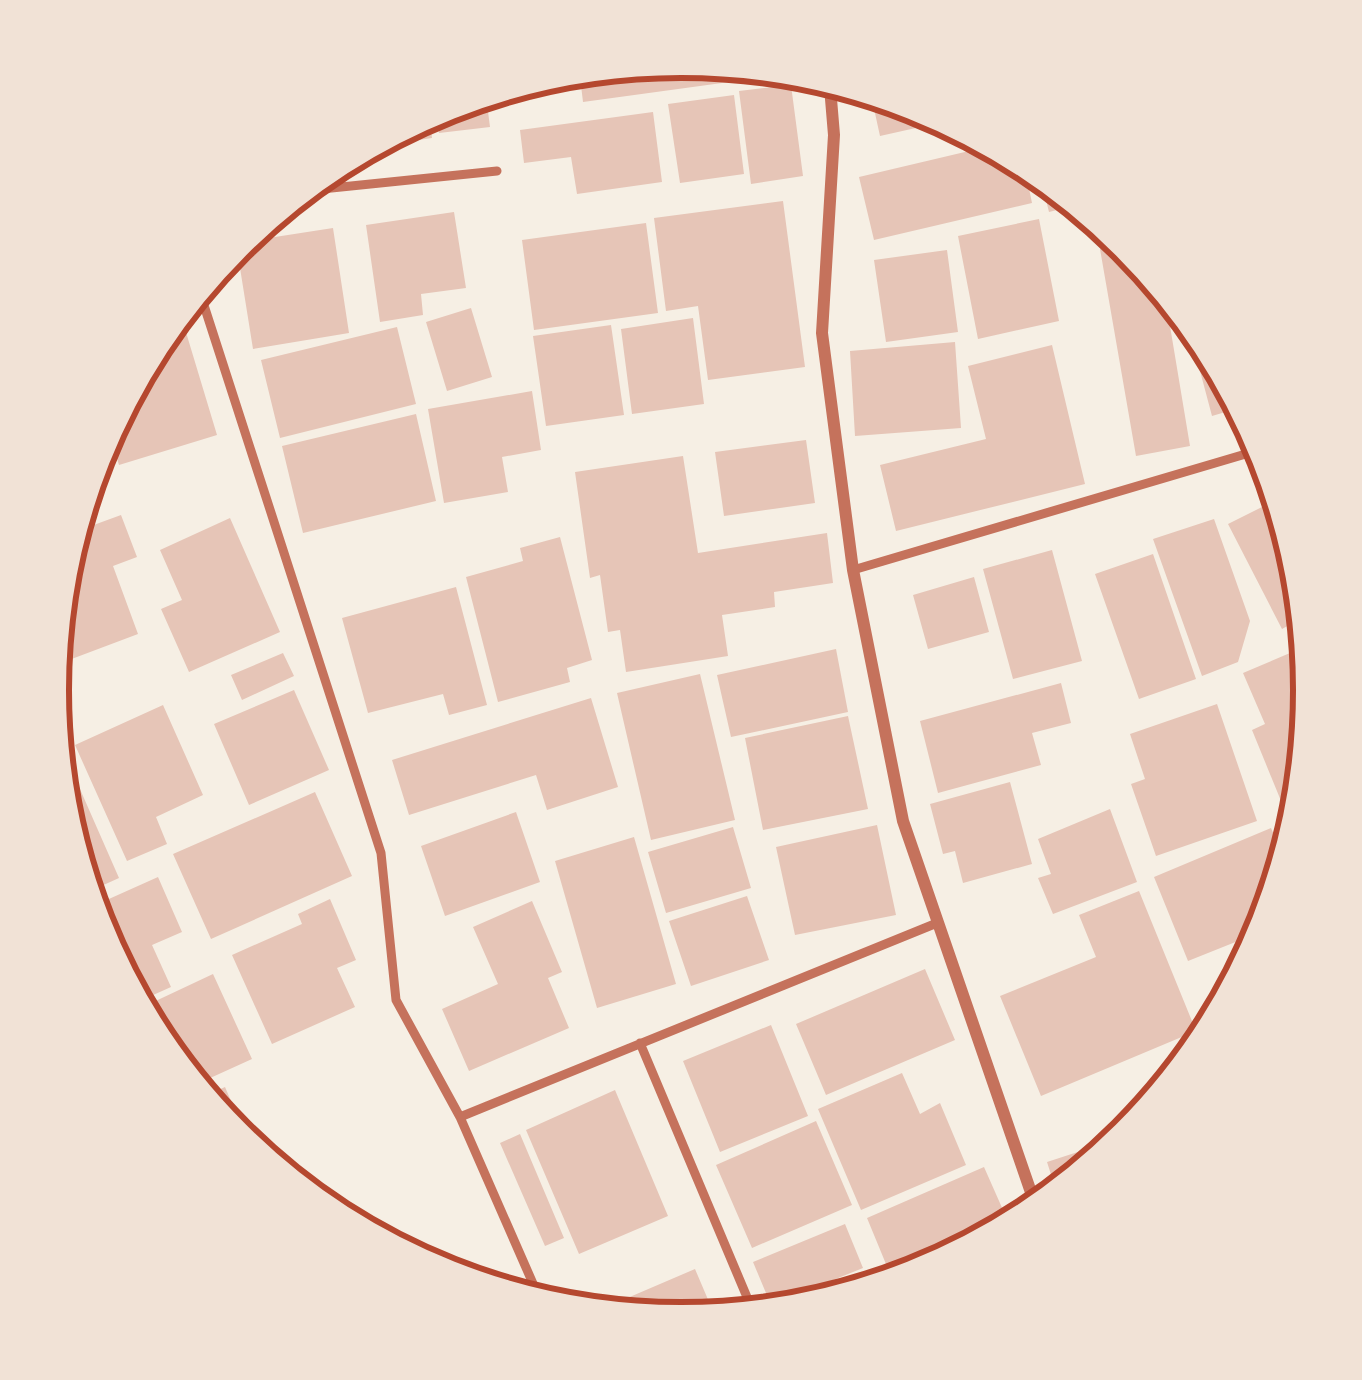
<svg xmlns="http://www.w3.org/2000/svg" width="1362" height="1380" font-family="'DejaVu Sans',sans-serif">
	<style>
		.building { fill: #e6c5b7 }
		.lines { fill: none; stroke-linecap: round; stroke-linejoin: round }
		.service { stroke: #c5725c; stroke-width: 9 }
		.minor { stroke: #c5725c; stroke-width: 12 }
		.rim { fill: none; stroke: #b5482f; stroke-width: 6 }
	</style>
	<rect width="100%" height="100%" fill="#f6efe4"/>
	<path class="building" d="M 682,57 L 774,76 L 583,102 L 580,77 Z
		M 791,85 L 803,176 L 751,184 L 739,91 Z
		M 734,95 L 744,174 L 680,183 L 668,104 Z
		M 871,95 L 924,105 L 947,121 L 880,136 Z
		M 486,96 L 490,127 L 439,133 L 436,107 Z
		M 429,112 L 432,138 L 378,146 Z
		M 653,112 L 662,182 L 577,194 L 571,157 L 524,163 L 520,130 Z
		M 986,147 L 1026,174 L 1032,203 L 874,240 L 859,177 Z
		M 1042,184 L 1073,206 L 1049,212 Z
		M 783,201 L 805,367 L 708,380 L 698,306 L 666,311 L 654,218 Z
		M 454,212 L 466,288 L 421,294 L 423,315 L 380,322 L 366,225 Z
		M 1039,219 L 1059,321 L 978,339 L 958,236 Z
		M 646,223 L 658,313 L 534,330 L 522,240 Z
		M 333,228 L 349,333 L 253,349 L 236,243 Z
		M 1130,244 L 1165,296 L 1190,446 L 1136,456 L 1100,249 Z
		M 947,250 L 958,332 L 886,342 L 874,260 Z
		M 471,308 L 492,377 L 447,391 L 426,322 Z
		M 693,318 L 704,404 L 632,414 L 621,329 Z
		M 182,319 L 217,435 L 119,465 L 108,430 Z
		M 611,325 L 624,415 L 546,426 L 533,336 Z
		M 397,327 L 416,404 L 280,438 L 261,360 Z
		M 1191,337 L 1192,337 L 1239,408 L 1212,416 Z
		M 955,342 L 961,428 L 855,436 L 850,351 Z
		M 1052,345 L 1085,484 L 896,531 L 880,465 L 986,439 L 968,366 Z
		M 532,391 L 541,450 L 502,457 L 508,492 L 444,503 L 428,409 Z
		M 416,414 L 436,501 L 303,533 L 282,446 Z
		M 806,440 L 815,503 L 724,516 L 715,452 Z
		M 683,456 L 698,553 L 827,533 L 833,583 L 774,592 L 775,607 L 722,615 L 728,656 L 626,672 L 620,630 L 608,632 L 600,575 L 590,578 L 575,472 Z
		M 1276,500 L 1300,619 L 1282,629 L 1228,524 Z
		M 121,515 L 137,557 L 113,566 L 138,634 L 53,666 L 80,530 Z
		M 230,518 L 280,632 L 189,672 L 161,609 L 182,600 L 160,550 Z
		M 1214,519 L 1250,621 L 1238,662 L 1202,676 L 1153,539 Z
		M 560,537 L 592,660 L 567,668 L 570,682 L 498,702 L 466,577 L 523,561 L 520,548 Z
		M 1052,550 L 1082,661 L 1013,679 L 983,569 Z
		M 1153,554 L 1196,679 L 1139,699 L 1095,574 Z
		M 974,577 L 989,632 L 928,649 L 913,595 Z
		M 456,587 L 487,705 L 449,715 L 443,694 L 368,713 L 342,618 Z
		M 836,649 L 848,712 L 731,737 L 717,675 Z
		M 283,653 L 294,676 L 242,700 L 231,675 Z
		M 1290,653 L 1311,705 L 1288,818 L 1252,730 L 1265,724 L 1243,673 Z
		M 700,674 L 735,820 L 651,840 L 617,693 Z
		M 1061,683 L 1071,723 L 1032,733 L 1041,765 L 938,793 L 920,721 Z
		M 294,690 L 329,770 L 249,805 L 214,724 Z
		M 591,698 L 618,787 L 547,810 L 536,775 L 409,815 L 392,760 Z
		M 1217,704 L 1257,821 L 1156,856 L 1131,784 L 1145,779 L 1130,734 Z
		M 163,705 L 203,795 L 156,817 L 167,844 L 127,861 L 75,745 Z
		M 848,716 L 868,809 L 763,830 L 745,738 Z
		M 76,780 L 119,878 L 88,892 L 67,784 Z
		M 1010,782 L 1032,864 L 963,883 L 955,851 L 943,854 L 930,804 Z
		M 315,792 L 352,876 L 211,939 L 173,854 Z
		M 1110,809 L 1137,882 L 1053,914 L 1038,878 L 1051,874 L 1038,839 Z
		M 516,812 L 540,882 L 445,916 L 421,846 Z
		M 877,825 L 896,915 L 795,935 L 776,847 Z
		M 733,827 L 751,888 L 666,913 L 648,852 Z
		M 1271,828 L 1282,853 L 1269,916 L 1243,926 L 1248,937 L 1188,961 L 1154,877 Z
		M 634,837 L 676,984 L 597,1008 L 555,861 Z
		M 158,877 L 182,932 L 152,945 L 171,987 L 142,1000 L 96,932 L 91,907 Z
		M 1139,891 L 1196,1031 L 1041,1096 L 1000,996 L 1096,957 L 1079,915 Z
		M 747,896 L 769,960 L 691,986 L 669,921 Z
		M 330,899 L 356,960 L 337,968 L 355,1007 L 272,1044 L 232,955 L 302,924 L 298,914 Z
		M 532,901 L 562,972 L 548,978 L 569,1028 L 469,1071 L 442,1009 L 498,984 L 473,927 Z
		M 925,969 L 955,1040 L 826,1095 L 796,1024 Z
		M 213,974 L 252,1059 L 197,1084 L 145,1006 Z
		M 771,1025 L 808,1116 L 720,1152 L 683,1061 Z
		M 902,1073 L 920,1114 L 940,1103 L 966,1165 L 861,1210 L 818,1109 Z
		M 225,1087 L 252,1150 L 233,1137 L 205,1096 Z
		M 615,1090 L 668,1216 L 579,1254 L 526,1130 Z
		M 816,1121 L 852,1205 L 752,1248 L 716,1165 Z
		M 520,1134 L 564,1238 L 545,1246 L 500,1143 Z
		M 1130,1135 L 1128,1138 L 1055,1187 L 1047,1162 Z
		M 984,1167 L 1007,1219 L 923,1275 L 893,1281 L 867,1218 Z
		M 845,1224 L 863,1268 L 771,1305 L 753,1262 Z
		M 695,1269 L 715,1316 L 680,1323 L 604,1308 Z
		M 871,1273 L 876,1284 L 831,1293 L 831,1291 Z"/>
	<g class="lines">
		<path class="service" d="M 312,190 L 497,171
			M 200,293 L 381,853 L 396,1000 L 460,1117 L 538,1295
			M 853,570 L 1266,448
			M 640,1043 L 752,1309
			M 460,1117 L 937,923"/>
		<path class="minor" d="M 830,87 L 834,135 L 822,333 L 853,570 L 903,821 L 1034,1201"/>
	</g>
	<path d="M0 0H1362V1380H0ZM69 690a612 612 0 1 1 1224 0a612 612 0 1 1-1224 0Z" fill="#f1e2d6" fill-rule="evenodd"/>
	<path class="rim" d="M69 690a612 612 0 1 1 1224 0a612 612 0 1 1-1224 0Z"/>
</svg>
